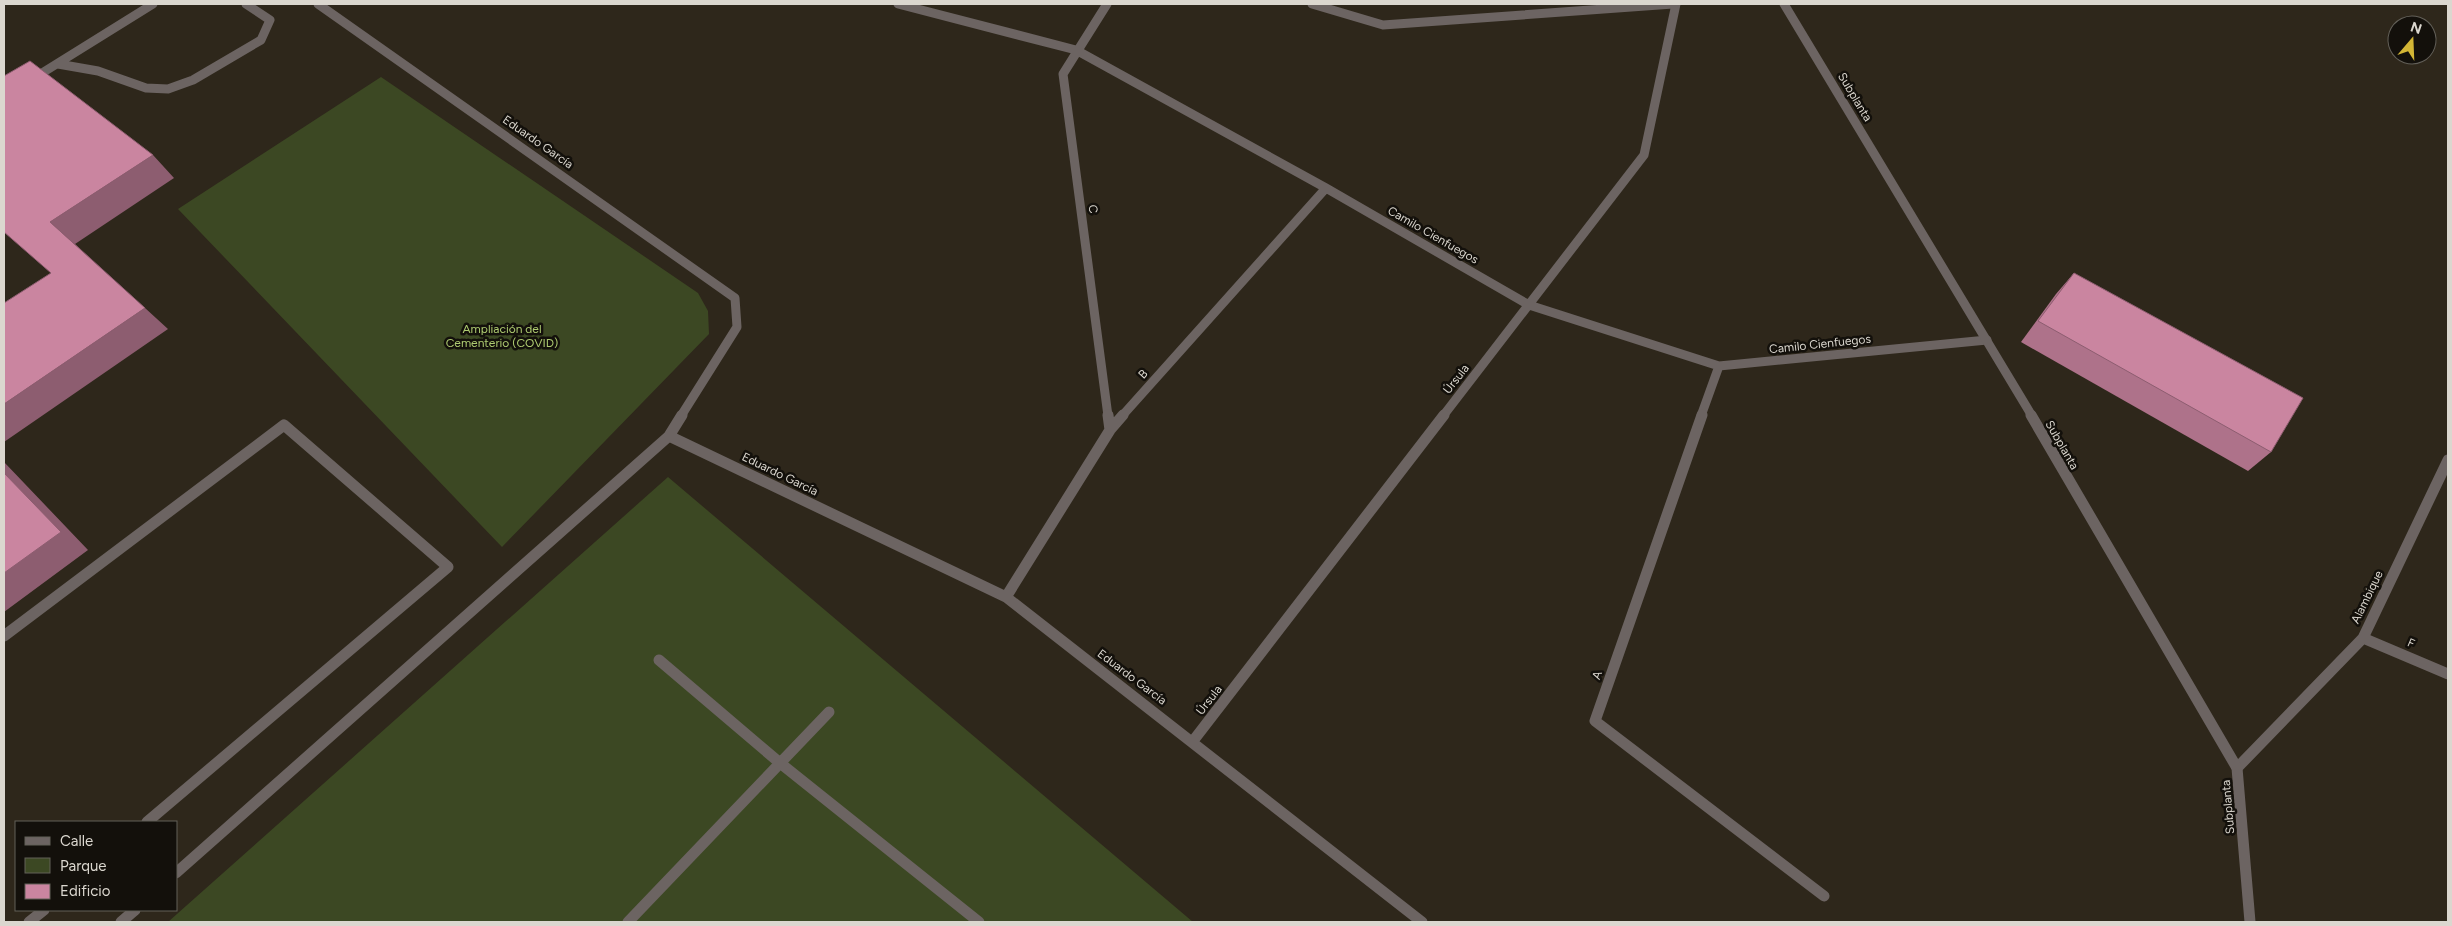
<svg xmlns="http://www.w3.org/2000/svg" width="2452" height="926" font-family="Figtree,sans-serif">
	<style>
		.green { fill: #3c4823 }
		.lines { fill: none; stroke-linecap: round; stroke-linejoin: round }
		.service-far1 { stroke: #6c6462; stroke-width: 9 }
		.service { stroke: #6c6462; stroke-width: 11 }
		.minor-far1 { stroke: #6c6462; stroke-width: 9 }
		.minor { stroke: #6c6462; stroke-width: 11 }
		.tertiary-far1 { stroke: #6c6462; stroke-width: 9 }
		.tertiary { stroke: #6c6462; stroke-width: 11 }
		.wall { fill: #ae728a }
		.shaded-wall { fill: #8d5d70 }
		.building { fill: #ca85a0; stroke: #8d5d70 }
		.labels { text-anchor: middle; dominant-baseline: central; stroke-width: 5; stroke-linejoin: round; paint-order: stroke }
		.street-label { font-size: 12px; fill: #dbd7cf; stroke: #13100b }
		.park-label { font-size: 12px; fill: #aecb71; stroke: #13100b }
	</style>
	<rect width="100%" height="100%" fill="#2e271b"/>
	<path class="green" d="M 381,77 L 698,293 L 708,311 L 709,334 L 502,547 L 178,209 Z
		M 668,477 L 1193,922 L 168,922 Z"/>
	<g class="lines">
		<path class="service-far1" d="M 58,64 L 98,71 L 146,88 L 168,89 L 193,80 L 261,40 L 270,20 L 246,4
			M 34,78 L 153,4"/>
		<path class="service" d="M 4,636 L 284,425 L 448,567 L 147,822
			M 659,660 L 780,763 L 979,922
			M 29,922 L 44,910
			M 628,922 L 829,712"/>
		<path class="minor-far1" d="M 318,4 L 735,298 L 737,327 L 681,416
			M 898,4 L 1076,50 L 1326,188 L 1529,305 L 1719,366 L 1987,340
			M 1107,4 L 1063,74 L 1108,416
			M 1312,4 L 1383,25 L 1673,4
			M 1122,416 L 1326,188
			M 1443,416 L 1644,155 L 1676,4
			M 1701,416 L 1719,366"/>
		<path class="minor" d="M 1108,415 L 1110,430
			M 1702,415 L 1595,721 L 1824,896
			M 669,436 L 1006,597 L 1422,922
			M 1006,597 L 1110,430 L 1123,415
			M 2363,638 L 2448,674
			M 1193,741 L 1444,415
			M 2237,768 L 2363,638 L 2448,460
			M 176,873 L 669,436 L 682,415
			M 121,922 L 135,910"/>
		<path class="tertiary-far1" d="M 1784,4 L 2032,416"/>
		<path class="tertiary" d="M 2031,415 L 2237,768 L 2250,922"/>
	</g>
	<path class="wall" d="M 2074,273 L 2271,452 L 2248,471 L 2021,342 L 2056,294 Z"/>
	<path class="shaded-wall" d="M 153,155 L 174,178 L 75,244 L 168,329 L 4,442 L 4,404 L 145,308 L 50,222 Z
		M 4,462 L 88,550 L 4,612 Z"/>
	<path class="building" d="M 30,61 L 153,155 L 50,222 L 145,308 L 4,404 L 4,303 L 51,273 L 4,232 L 4,76 Z
		M 2074,273 L 2303,398 L 2271,452 L 2038,321 Z
		M 4,473 L 61,532 L 4,573 Z"/>
	<g class="labels">
		<g class="street-label">
			<text transform="translate(1855 97) rotate(59)">Subplanta</text>
			<text transform="translate(538 142) rotate(35)">Eduardo García</text>
			<text transform="translate(1093 209) rotate(82)">C</text>
			<text transform="translate(1433 235) rotate(30)">Camilo Cienfuegos</text>
			<text transform="translate(1820 344) rotate(-6)">Camilo Cienfuegos</text>
			<text transform="translate(1143 374) rotate(-48)">B</text>
			<text transform="translate(1456 379) rotate(-52)">Úrsula</text>
			<text transform="translate(2062 445) rotate(60)">Subplanta</text>
			<text transform="translate(780 474) rotate(26)">Eduardo García</text>
			<text transform="translate(2367 597) rotate(-64)">Alambique</text>
			<text transform="translate(2411 643) rotate(23)">F</text>
			<text transform="translate(1597 675) rotate(-71)">A</text>
			<text transform="translate(1132 677) rotate(37)">Eduardo García</text>
			<text transform="translate(1209 700) rotate(-52)">Úrsula</text>
			<text transform="translate(2228 807) rotate(-95)">Subplanta</text>
		</g>
		<g class="park-label">
			<text x="502" y="329">Ampliación del<tspan x="502" dy="14">Cementerio (COVID)</tspan></text>
		</g>
	</g>
	<rect width="2452" height="926" fill="none" stroke="#dbd7cf" stroke-width="10"/>
	<rect x="15" y="821" width="162" height="90" fill="#13100b" stroke="#636059"/>
	<rect x="25" y="837" width="25" height="8" fill="#6c6462" stroke="#636059"/>
	<text x="60" y="846" font-size="15" fill="#dbd7cf">Calle</text>
	<rect x="25" y="858" width="25" height="15" fill="#3c4823" stroke="#636059"/>
	<text x="60" y="871" font-size="15" fill="#dbd7cf">Parque</text>
	<rect x="25" y="884" width="25" height="15" fill="#ca85a0" stroke="#636059"/>
	<text x="60" y="896" font-size="15" fill="#dbd7cf">Edificio</text>
	<g transform="translate(2412 40) rotate(19)"><circle r="24" fill="#13100b" stroke="#636059"/>
	<path d="M0-4L9 19L0 12L-9 19Z" fill="#d3b635"/>
	<text y="-8" font-size="14" font-weight="bold" text-anchor="middle" fill="#dbd7cf">N</text>
	</g>
</svg>
